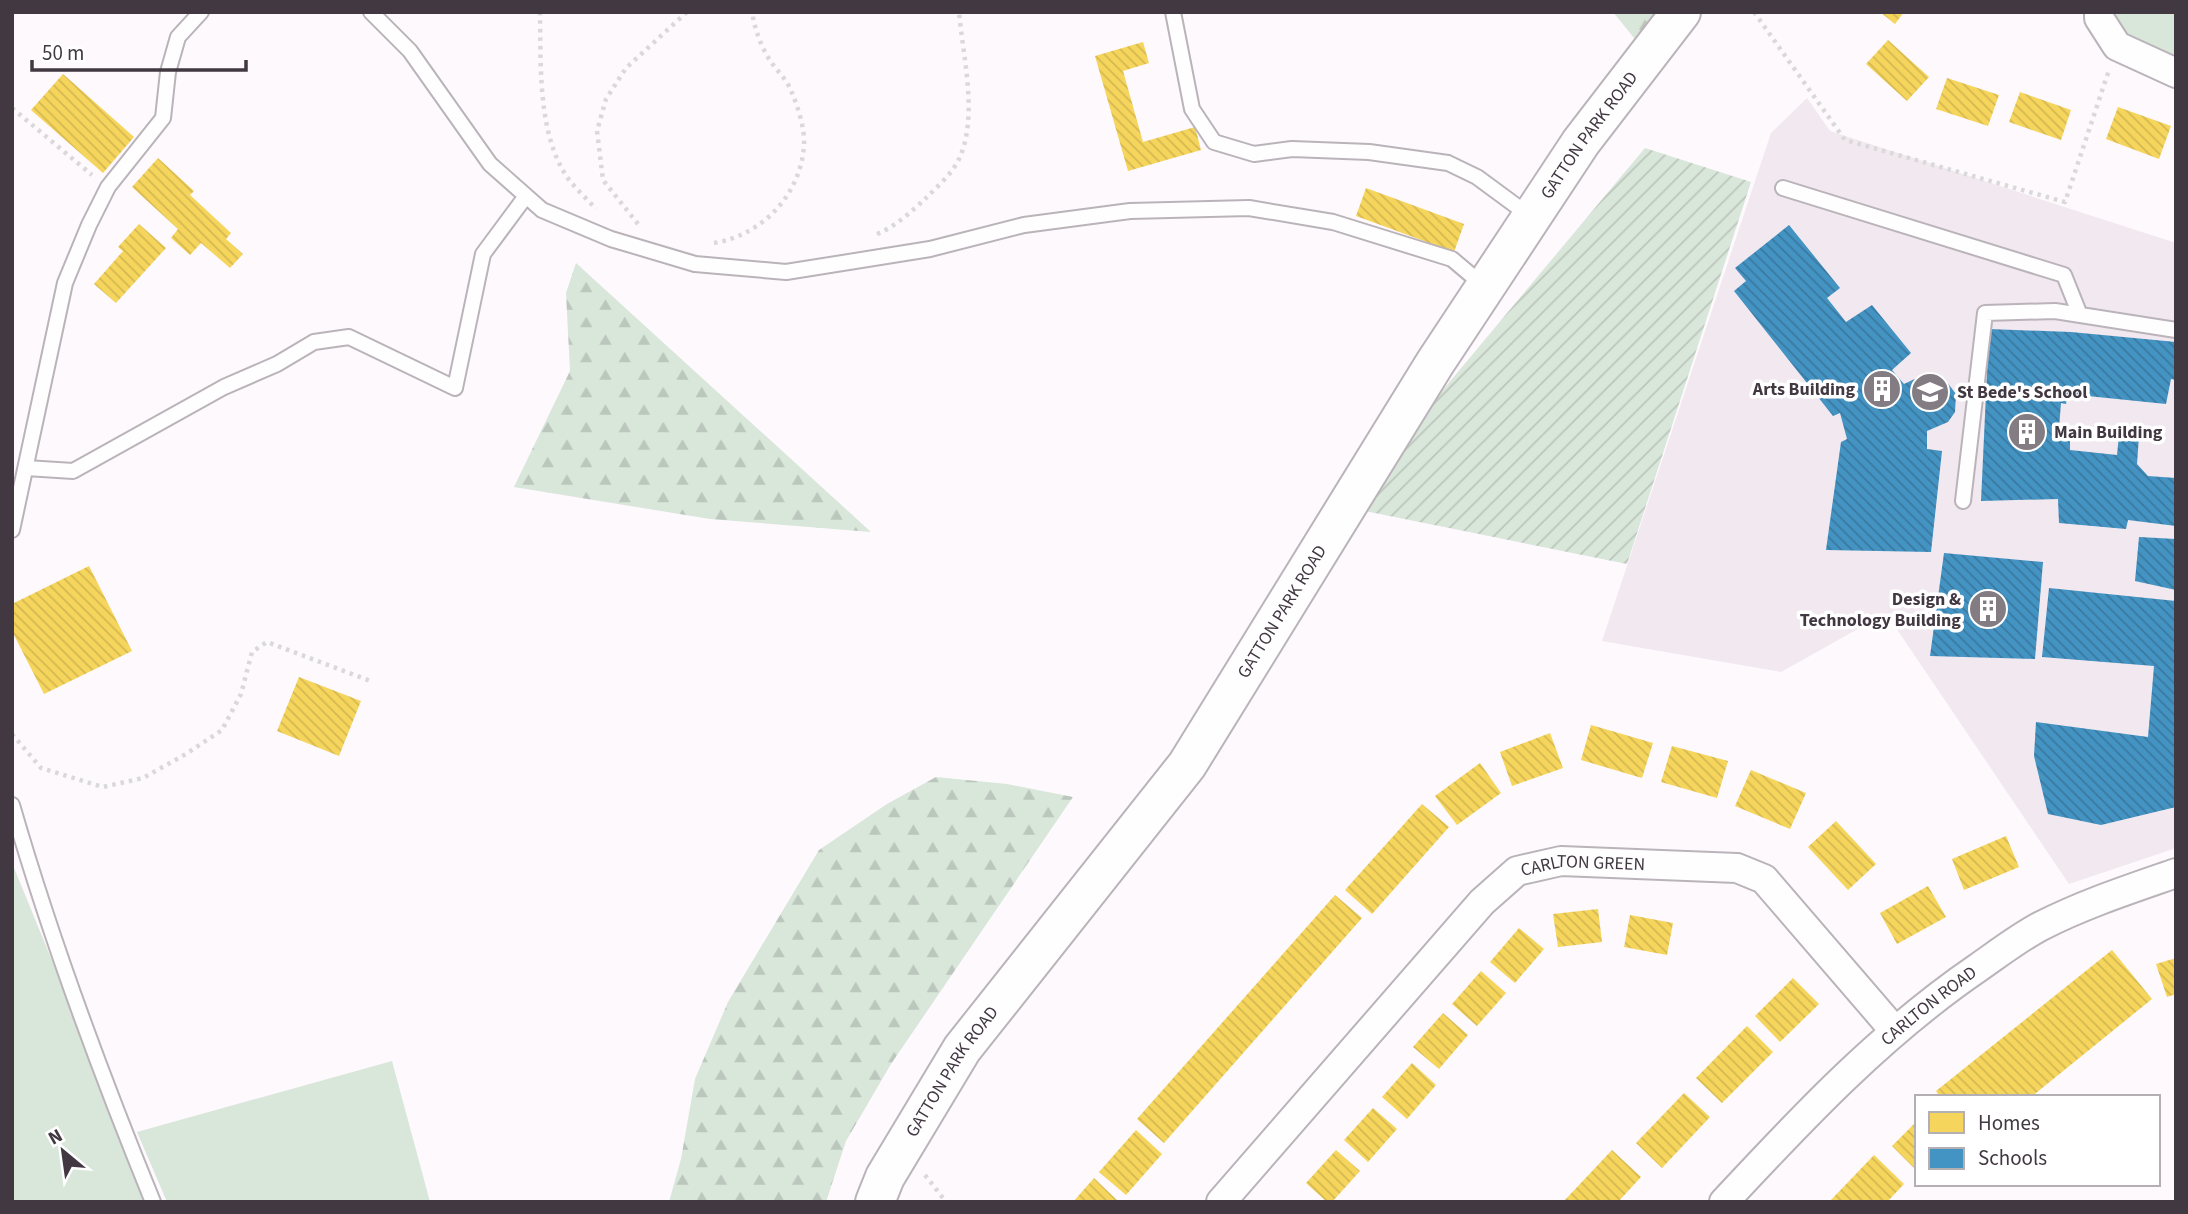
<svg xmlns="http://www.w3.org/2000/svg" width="2188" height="1214" font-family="'Source Sans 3',sans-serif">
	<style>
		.built { fill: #f1e8f0 }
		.grass { fill: #d9e6da }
		.forest { fill: url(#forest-firs) }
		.garden { fill: url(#garden-furrows) }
		.homes { fill: url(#homes-back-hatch) }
		.schools { fill: url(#schools-back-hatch) }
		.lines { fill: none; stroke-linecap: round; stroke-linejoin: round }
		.lane-casing { stroke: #bab4ba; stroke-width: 18 }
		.street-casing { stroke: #bab4ba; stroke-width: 32 }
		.primary-casing { stroke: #bab4ba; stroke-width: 42 }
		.path { stroke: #dad9da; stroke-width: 4.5; stroke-dasharray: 3.5 5; stroke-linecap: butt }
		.lane { stroke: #fffeff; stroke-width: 14 }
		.street { stroke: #fffeff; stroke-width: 28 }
		.primary { stroke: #fffeff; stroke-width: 38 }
		.labels { text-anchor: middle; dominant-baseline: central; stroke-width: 7; stroke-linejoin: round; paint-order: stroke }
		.street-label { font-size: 18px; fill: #423842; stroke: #fff }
		.poi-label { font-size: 18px; font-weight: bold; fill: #423842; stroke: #fff; text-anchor: end }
	</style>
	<defs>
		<pattern id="forest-firs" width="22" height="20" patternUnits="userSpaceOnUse" patternTransform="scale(1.75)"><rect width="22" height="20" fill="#d9e6da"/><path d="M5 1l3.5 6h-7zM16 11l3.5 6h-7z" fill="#bbc6bc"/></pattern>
		<pattern id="garden-furrows" width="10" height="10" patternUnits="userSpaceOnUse" patternTransform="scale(1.75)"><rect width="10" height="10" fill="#d9e6da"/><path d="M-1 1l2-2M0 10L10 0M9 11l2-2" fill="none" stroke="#bbc6bc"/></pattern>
		<pattern id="homes-back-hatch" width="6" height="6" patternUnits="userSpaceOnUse" patternTransform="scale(1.75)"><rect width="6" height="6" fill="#f6d55c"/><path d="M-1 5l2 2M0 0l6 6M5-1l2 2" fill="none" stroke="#d4b851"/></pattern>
		<pattern id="schools-back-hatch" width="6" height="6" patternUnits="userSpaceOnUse" patternTransform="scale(1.75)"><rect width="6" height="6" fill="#4393c3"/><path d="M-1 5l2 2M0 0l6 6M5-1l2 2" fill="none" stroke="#3a79a0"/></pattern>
	</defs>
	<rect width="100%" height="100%" fill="#fdf9fd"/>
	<path class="built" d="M 1807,98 L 1830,131 L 2176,243 L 2176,848 L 2069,884 L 1886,613 L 1781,672 L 1602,641 L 1771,133 Z"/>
	<path class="grass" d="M 2107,12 L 2176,12 L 2176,70 L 2117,46 Z
		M 12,863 L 151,1202 L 12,1202 Z
		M 392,1061 L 430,1202 L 167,1202 L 137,1132 Z"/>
	<path class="forest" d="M 1613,12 L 1681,12 L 1647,54 Z
		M 576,263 L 871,532 L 710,519 L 514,487 L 570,371 L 566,293 Z
		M 936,777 L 1007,784 L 1073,797 L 891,1064 L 846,1141 L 826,1202 L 669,1202 L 681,1159 L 695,1079 L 728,1002 L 819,850 L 887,804 Z"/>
	<path class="garden" d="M 1645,148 L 1751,182 L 1627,564 L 1345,507 Z"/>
	<path class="homes" d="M 1880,12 L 1904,12 L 1895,24 Z
		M 1888,40 L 1929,77 L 1907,101 L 1866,64 Z
		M 1143,42 L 1149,63 L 1123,71 L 1143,142 L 1195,127 L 1201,150 L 1128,171 L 1095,56 Z
		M 63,74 L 134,137 L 103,173 L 31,110 Z
		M 1947,78 L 1999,95 L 1988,126 L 1936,109 Z
		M 2020,92 L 2071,110 L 2061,140 L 2009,122 Z
		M 2118,107 L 2171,126 L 2159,159 L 2106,139 Z
		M 158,158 L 194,191 L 190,195 L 231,233 L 226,239 L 243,254 L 230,268 L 201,243 L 190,255 L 171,238 L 178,229 L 132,187 Z
		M 1366,188 L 1464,224 L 1454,252 L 1356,216 Z
		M 139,224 L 166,248 L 116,303 L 94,284 L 123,251 L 118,247 Z
		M 89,566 L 132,651 L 44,694 L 12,631 L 12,604 Z
		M 299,677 L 361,701 L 339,756 L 277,731 Z
		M 1591,725 L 1653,743 L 1642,778 L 1581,760 Z
		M 1550,733 L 1563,768 L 1512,786 L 1500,752 Z
		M 1672,746 L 1728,761 L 1717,798 L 1661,782 Z
		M 1480,763 L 1501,793 L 1457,825 L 1435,796 Z
		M 1751,770 L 1806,793 L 1790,829 L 1735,806 Z
		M 1422,804 L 1449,827 L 1372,914 L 1345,890 Z
		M 1836,821 L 1876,864 L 1848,890 L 1808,847 Z
		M 2006,836 L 2019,867 L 1964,890 L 1952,859 Z
		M 1928,886 L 1946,917 L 1897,944 L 1880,913 Z
		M 1335,895 L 1362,918 L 1164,1143 L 1137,1119 Z
		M 1598,909 L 1602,942 L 1558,947 L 1553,914 Z
		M 1630,915 L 1673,923 L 1667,955 L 1624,947 Z
		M 1519,928 L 1544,949 L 1515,983 L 1490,962 Z
		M 2112,950 L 2152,999 L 2031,1097 L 1940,1097 L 1936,1091 Z
		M 2176,958 L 2176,994 L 2167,997 L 2156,964 Z
		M 1481,971 L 1506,993 L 1477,1026 L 1452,1004 Z
		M 1793,978 L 1819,1004 L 1780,1042 L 1755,1016 Z
		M 1443,1013 L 1468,1035 L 1439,1069 L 1413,1047 Z
		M 1747,1026 L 1773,1052 L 1722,1103 L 1696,1078 Z
		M 1412,1063 L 1436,1085 L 1407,1119 L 1382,1097 Z
		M 1684,1093 L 1710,1117 L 1662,1168 L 1636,1143 Z
		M 1373,1108 L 1397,1129 L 1368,1162 L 1344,1140 Z
		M 1917,1121 L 1917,1171 L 1892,1146 Z
		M 1136,1130 L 1162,1154 L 1126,1195 L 1099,1172 Z
		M 1336,1150 L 1360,1171 L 1332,1202 L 1327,1202 L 1306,1183 Z
		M 1612,1150 L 1641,1177 L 1618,1202 L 1563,1202 Z
		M 1874,1155 L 1904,1184 L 1887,1202 L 1829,1202 Z
		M 1094,1178 L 1119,1202 L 1073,1202 Z"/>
	<path class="schools" d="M 1789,225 L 1840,288 L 1827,298 L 1846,322 L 1872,305 L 1911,353 L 1892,370 L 1904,384 L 1921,376 L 1934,375 L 1946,381 L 1956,394 L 1955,412 L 1948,422 L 1927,431 L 1927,449 L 1942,451 L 1931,552 L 1826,550 L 1841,442 L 1847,439 L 1840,413 L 1833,416 L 1734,291 L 1746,281 L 1735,268 Z
		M 1989,329 L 2071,332 L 2176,342 L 2176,380 L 2171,379 L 2166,404 L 2068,394 L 2066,404 L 2061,403 L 2059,428 L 2070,428 L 2070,450 L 2117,455 L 2119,435 L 2139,436 L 2137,464 L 2148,476 L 2176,478 L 2176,526 L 2128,520 L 2126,529 L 2059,523 L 2058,499 L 1981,501 Z
		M 2139,537 L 2176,539 L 2176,590 L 2135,581 Z
		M 1944,553 L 2043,562 L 2035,659 L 1930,656 Z
		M 2049,588 L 2176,601 L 2176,807 L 2101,825 L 2048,814 L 2034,756 L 2036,722 L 2148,737 L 2154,666 L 2042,657 Z"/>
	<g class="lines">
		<defs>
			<path id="lane" d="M 371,12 L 410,51 L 490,164 L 542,210 L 611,239 L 695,264 L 786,272 L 930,249 L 1024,225 L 1130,211 L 1249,208 L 1333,222 L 1452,259 L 1484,286
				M 1173,12 L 1192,109 L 1214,142 L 1254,154 L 1292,149 L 1369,152 L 1448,163 L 1477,177 L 1530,216
				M 1783,188 L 2064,275 L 2080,315
				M 26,468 L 73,471 L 224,387 L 277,364 L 314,342 L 349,337 L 455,388 L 483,254 L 526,196
				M 1963,501 L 1985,313 L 2055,311 L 2176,330
				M 12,530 L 65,283 L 89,225 L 108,187 L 163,118 L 168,72 L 178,37 L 201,12
				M 12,805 C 51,940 100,1072 153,1202"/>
			<g id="street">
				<path d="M 2099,12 L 2099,18 L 2117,46 L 2176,73"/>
				<path id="s1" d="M 1221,1202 L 1482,902 L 1517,871 L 1561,861 L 1737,868 L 1764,879 L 1894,1030"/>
				<path id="s2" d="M 1724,1202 C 1803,1117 1882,1033 1979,967 C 1999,953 2020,937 2041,926 C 2084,904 2130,889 2176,873"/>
			</g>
			<g id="primary">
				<path id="s3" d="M 875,1202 L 885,1177 L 962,1049 L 1187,765 L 1435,363 L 1581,142 L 1681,12"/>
			</g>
		</defs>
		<use href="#lane" class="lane-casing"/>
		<use href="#street" class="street-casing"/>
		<use href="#primary" class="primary-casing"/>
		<path class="path" d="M 540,12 C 541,64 537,138 570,181 C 578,191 588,200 596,209
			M 1754,12 L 1845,140 L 2065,202 L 2109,70
			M 12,108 L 92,175
			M 638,224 L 603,180 L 597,131 L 606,99 L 626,68 L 687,12
			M 877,234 C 895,227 912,211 925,199 C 937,187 953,173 960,157 C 978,115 963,57 959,12
			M 714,243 C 763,235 801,194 804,145 C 805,129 798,107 792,93 C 788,81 778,72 771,62 C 761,47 755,30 752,12
			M 12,734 L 41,768 L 103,787 L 143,778 L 186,754 L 222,730 L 241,694 L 252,652 L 267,642 L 373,682
			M 925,1175 L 946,1202"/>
		<use href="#lane" class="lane"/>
		<use href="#street" class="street"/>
		<use href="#primary" class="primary"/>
	</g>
	<defs>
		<symbol id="building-disc" viewBox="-11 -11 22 22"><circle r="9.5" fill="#837c83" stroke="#fff"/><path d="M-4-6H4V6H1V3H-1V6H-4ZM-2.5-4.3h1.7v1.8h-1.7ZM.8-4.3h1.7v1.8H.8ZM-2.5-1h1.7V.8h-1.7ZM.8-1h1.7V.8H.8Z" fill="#fff"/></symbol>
		<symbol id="school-disc" viewBox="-11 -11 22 22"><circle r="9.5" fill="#837c83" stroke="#fff"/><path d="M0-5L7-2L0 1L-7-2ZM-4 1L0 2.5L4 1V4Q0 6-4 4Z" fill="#fff"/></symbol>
	</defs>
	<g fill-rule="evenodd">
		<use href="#building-disc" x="1860" y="367" width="44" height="44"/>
		<use href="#school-disc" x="1908" y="370" width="44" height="44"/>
		<use href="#building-disc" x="2005" y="410" width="44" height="44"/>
		<use href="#building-disc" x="1966" y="587" width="44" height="44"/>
	</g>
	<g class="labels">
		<g class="street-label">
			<text stroke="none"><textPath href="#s3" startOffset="1286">GATTON PARK ROAD</textPath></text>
			<text stroke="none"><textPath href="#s3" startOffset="719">GATTON PARK ROAD</textPath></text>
			<text stroke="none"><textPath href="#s1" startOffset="511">CARLTON GREEN</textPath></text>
			<text stroke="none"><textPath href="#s2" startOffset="284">CARLTON ROAD</textPath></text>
			<text stroke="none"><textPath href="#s3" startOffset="152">GATTON PARK ROAD</textPath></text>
		</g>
		<g class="poi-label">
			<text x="1855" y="389">Arts Building</text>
			<text x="1957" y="392" text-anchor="start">St Bede's School</text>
			<text x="2054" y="432" text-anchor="start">Main Building</text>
			<text x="1961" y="599">Design &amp;<tspan x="1961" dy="21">Technology Building</tspan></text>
		</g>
	</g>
	<rect width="2188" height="1214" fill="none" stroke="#423842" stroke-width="28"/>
	<rect x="1915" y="1095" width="245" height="91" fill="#ffffff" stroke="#b3afb3" stroke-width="2"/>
	<rect x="1929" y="1112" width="35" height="21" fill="#f6d55c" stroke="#b3afb3" stroke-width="2"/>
	<text x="1978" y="1130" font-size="21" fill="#423842">Homes</text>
	<rect x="1929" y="1148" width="35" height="21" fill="#4393c3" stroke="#b3afb3" stroke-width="2"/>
	<text x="1978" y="1165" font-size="21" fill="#423842">Schools</text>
	<g transform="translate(63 1151) rotate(331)" stroke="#ffffff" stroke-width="5" paint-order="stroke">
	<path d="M0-5L12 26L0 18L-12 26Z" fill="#423842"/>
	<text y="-10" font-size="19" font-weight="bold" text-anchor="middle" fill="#423842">N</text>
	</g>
	<path d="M32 60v10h214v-10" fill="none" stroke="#423842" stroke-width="3.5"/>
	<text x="42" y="60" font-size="21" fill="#423842" stroke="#ffffff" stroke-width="5" paint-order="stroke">50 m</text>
</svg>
